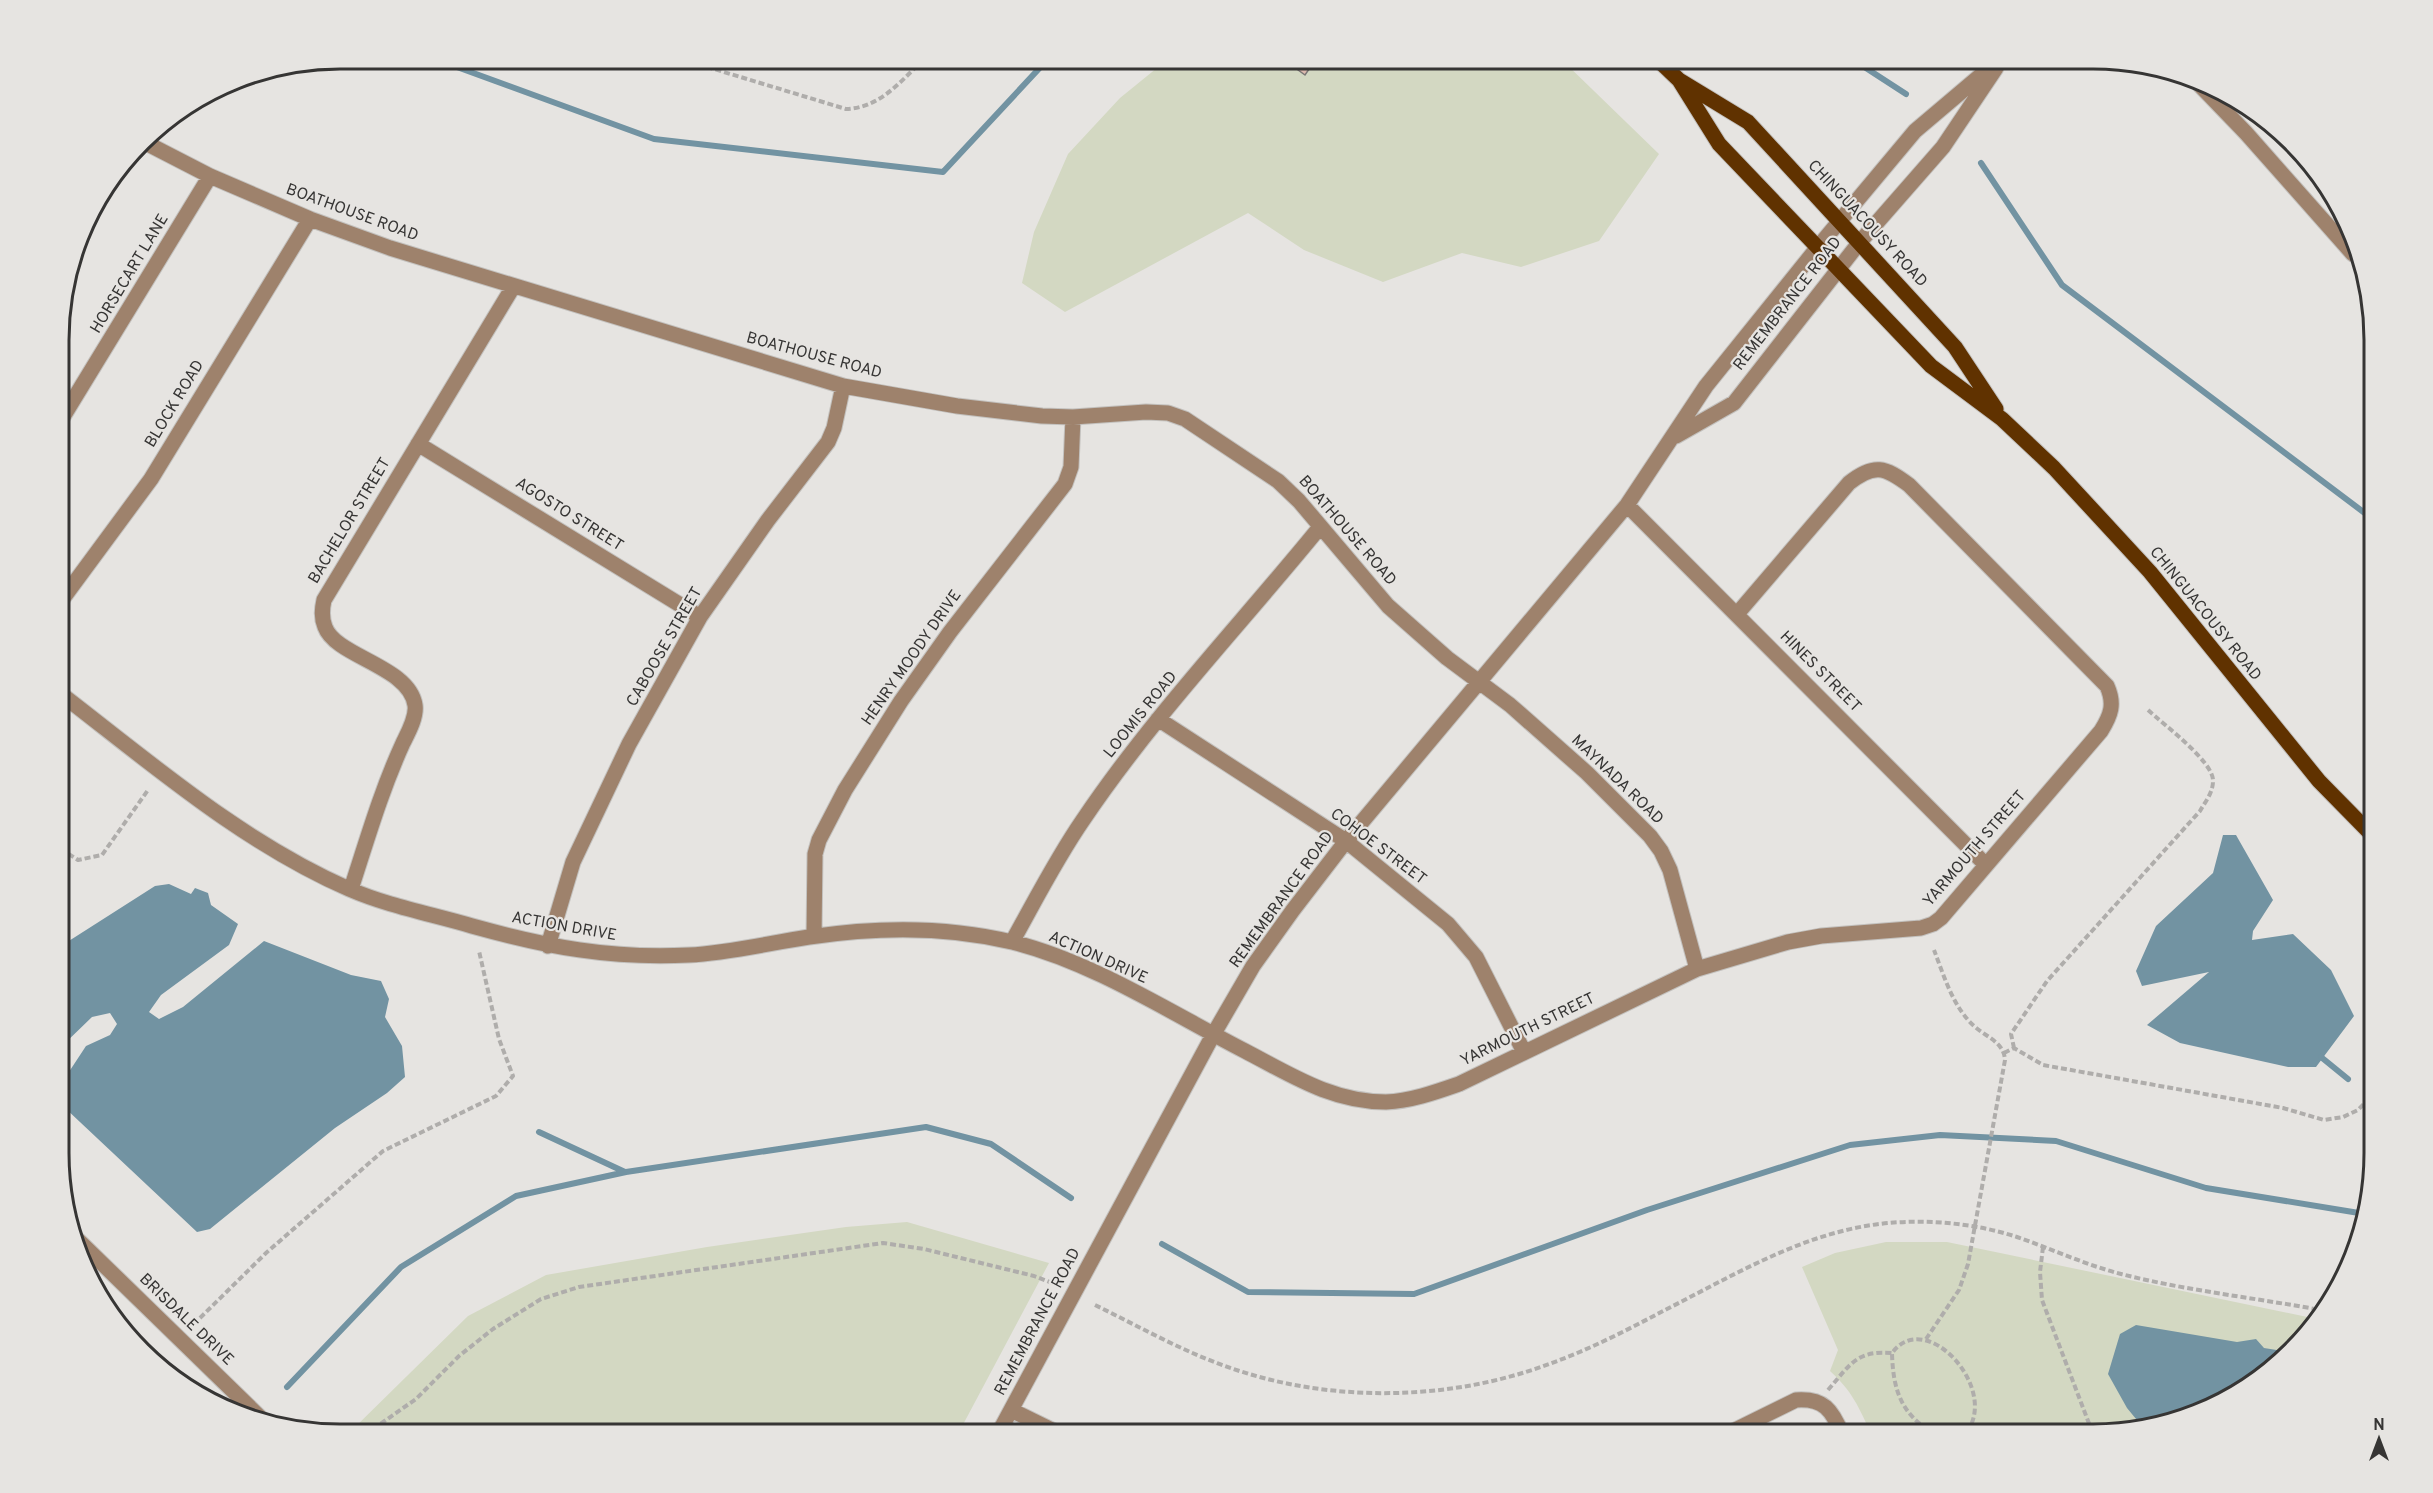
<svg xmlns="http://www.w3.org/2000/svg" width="2433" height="1493" font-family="Overpass,sans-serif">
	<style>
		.green { fill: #d3d8c2 }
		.water { fill: #7293a2 }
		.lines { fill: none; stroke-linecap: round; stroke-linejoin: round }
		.stream { stroke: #7293a2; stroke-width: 6 }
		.building { fill: #dcb9ae; stroke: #7b7776; stroke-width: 1.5 }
		.minor-casing { stroke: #c3c1be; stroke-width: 17 }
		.major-casing { stroke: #c3c1be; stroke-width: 17 }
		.path { stroke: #afadab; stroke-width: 4; stroke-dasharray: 6 3; stroke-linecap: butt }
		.minor { stroke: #9e826c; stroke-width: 15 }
		.major { stroke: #603200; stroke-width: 15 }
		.labels { text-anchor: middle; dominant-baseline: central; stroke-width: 4.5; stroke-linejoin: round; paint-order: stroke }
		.street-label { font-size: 16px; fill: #363534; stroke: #e6e4e1 }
		.rim { fill: none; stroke: #363534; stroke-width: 3 }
	</style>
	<rect width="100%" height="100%" fill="#e6e4e1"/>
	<path class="green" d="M 1168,59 L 1561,59 L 1659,154 L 1599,241 L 1521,267 L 1462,253 L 1383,282 L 1304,250 L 1248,213 L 1065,312 L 1022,283 L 1034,232 L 1068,154 L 1120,98 Z
		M 907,1222 L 1049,1263 L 958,1434 L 348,1434 L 468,1316 L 546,1275 L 707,1247 L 846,1227 Z
		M 1886,1242 L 1947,1242 L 2317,1319 L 2233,1397 L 2111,1434 L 1871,1434 C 1859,1407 1852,1391 1830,1371 L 1838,1350 L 1802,1267 L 1835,1253 Z"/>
	<path class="water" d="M 2223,835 L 2236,835 L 2273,900 L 2253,931 L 2252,940 L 2293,934 L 2331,970 L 2354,1016 L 2316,1067 L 2288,1067 L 2180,1043 L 2147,1025 L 2209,972 L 2142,986 L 2136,971 L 2156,926 L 2213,873 Z
		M 169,884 L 191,894 L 195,888 L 208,893 L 211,905 L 238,924 L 229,945 L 161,995 L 149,1012 L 159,1019 L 183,1007 L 264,941 L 351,975 L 381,981 L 389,999 L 385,1017 L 402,1046 L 405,1077 L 387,1093 L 335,1128 L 210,1229 L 197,1232 L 64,1107 L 61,1102 L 61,1084 L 86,1046 L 110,1035 L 117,1024 L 110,1013 L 92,1017 L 61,1047 L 61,946 L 155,886 Z
		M 2136,1325 L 2237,1342 L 2256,1339 L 2264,1348 L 2283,1351 L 2233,1397 L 2141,1425 L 2127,1408 L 2108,1374 L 2120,1334 Z"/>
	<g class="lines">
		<path class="stream" d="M 435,59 L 654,139 L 943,172 L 1048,59
			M 1852,59 L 1906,94
			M 1981,163 L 2062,285 L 2374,520
			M 2321,1057 L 2348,1079
			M 539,1132 L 625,1172
			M 1162,1244 L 1248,1292 L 1414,1294 L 1647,1210 L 1850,1145 L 1940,1135 L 2056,1141 L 2206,1188 L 2359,1213 L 2366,1210
			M 287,1387 L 401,1267 L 516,1196 L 626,1172 L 926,1127 L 991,1144 L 1071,1198"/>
	</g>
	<path class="building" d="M 1283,59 L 1316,59 L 1305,75 Z"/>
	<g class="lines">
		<defs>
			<path id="minor" d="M 2193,78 L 2246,133 L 2353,254
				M 144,142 L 210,176 L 310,219 L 390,248 L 843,386 L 957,406 L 1042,416 L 1073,417 L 1146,412 L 1168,413 L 1185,419 L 1278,481 L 1299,501 L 1388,606 L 1447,658 L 1510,705 L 1587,773 L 1650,836 L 1661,851 L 1670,870 L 1697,969
				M 61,420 L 210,176
				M 1676,436 L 1734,403 L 1859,243 L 1943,147 L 1996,68
				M 418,444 L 700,617
				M 1627,505 L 1986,865
				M 61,601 L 151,479 L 310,219
				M 61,694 C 152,764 242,842 349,889 C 388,906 431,914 472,926 C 548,947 610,959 689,955 C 729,953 769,943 809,937 C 876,927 946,926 1012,942 C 1093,962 1171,1013 1245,1051 C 1291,1075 1332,1102 1386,1102 C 1411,1101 1436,1092 1459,1084 L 1697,969 L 1788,942 L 1821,936 L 1921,928 L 1933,924 L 1941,918 L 2101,731 C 2111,715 2115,704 2107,686 L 1909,485 C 1885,467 1874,463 1849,483 L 1737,614
				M 1158,719 L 1346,841 L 1448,924 L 1476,957 L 1524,1052
				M 351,889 C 367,840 381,791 403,743 C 408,733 417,717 415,705 C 409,666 336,657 325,627 C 321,617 322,609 324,600 L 513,287
				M 814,936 L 815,854 L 819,840 L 845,790 L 901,701 L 950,632 L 1065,484 L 1071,467 L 1073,417
				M 1012,942 C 1035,901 1056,859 1083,820 C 1153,716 1241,624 1320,527
				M 548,946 L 573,862 L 629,744 L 700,617 L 768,520 L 828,442 L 834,428 L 843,386
				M 78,1240 L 268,1425
				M 1011,1410 L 1060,1434
				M 998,1434 L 1213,1035 L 1253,966 L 1293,910 L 1346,841 L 1627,505 L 1706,386 L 1818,247 L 1915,131 L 2000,59
				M 1727,1434 L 1796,1400 C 1824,1398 1832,1410 1842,1434"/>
			<path id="major" d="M 1657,59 L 1679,80 L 1748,122 L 1955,347 L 1996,409
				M 1679,80 L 1719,144 L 1931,366 L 2002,419 L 2054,468 L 2150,572 L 2319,781 L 2374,837"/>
		</defs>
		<use href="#minor" class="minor-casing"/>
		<use href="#major" class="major-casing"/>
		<path class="path" d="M 681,59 L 846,109 C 880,108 901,81 924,59
			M 61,849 L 78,860 L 102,855 L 148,790
			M 2014,1048 L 2011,1034 L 2047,981 L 2200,811 C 2205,802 2213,793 2213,781 C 2214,762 2163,724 2148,710
			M 2004,1053 L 2014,1048 L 2043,1065 L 2283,1108 L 2324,1120 L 2343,1117 L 2358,1110 L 2374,1093
			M 2043,1247 L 2040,1272 L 2042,1300 L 2093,1434
			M 1095,1305 C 1138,1326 1180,1350 1225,1366 C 1326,1403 1448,1402 1549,1364 C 1589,1350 1629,1329 1667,1309 C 1738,1273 1808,1230 1889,1223 C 1930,1219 1978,1224 2017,1237 C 2052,1249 2086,1265 2121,1274 C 2188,1291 2257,1298 2326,1311
			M 200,1318 L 266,1253 L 383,1151 L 496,1096 L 513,1076 L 499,1039 L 479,951
			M 1926,1339 L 1959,1290 L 1968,1264 L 2005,1060 C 2004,1042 1986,1037 1974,1026 C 1953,1007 1944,976 1934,950
			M 1828,1390 C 1850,1365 1856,1350 1892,1353
			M 366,1434 L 416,1399 L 459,1356 L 493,1329 L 541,1299 L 579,1287 L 883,1243 L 924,1249 L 1034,1276 L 1052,1283
			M 1935,1434 C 1901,1415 1893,1390 1892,1353 C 1926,1306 2002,1391 1965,1434"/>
		<use href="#minor" class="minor"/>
		<use href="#major" class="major"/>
	</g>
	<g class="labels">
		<g class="street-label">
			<text transform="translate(352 213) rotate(20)">BOATHOUSE ROAD</text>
			<text transform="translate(1867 224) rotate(47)">CHINGUACOUSY ROAD</text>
			<text transform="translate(130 274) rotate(-59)">HORSECART LANE</text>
			<text transform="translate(1788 304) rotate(-52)">REMEMBRANCE ROAD</text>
			<text transform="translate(814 356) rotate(15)">BOATHOUSE ROAD</text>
			<text transform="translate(175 404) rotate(-59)">BLOCK ROAD</text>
			<text transform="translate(569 515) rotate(32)">AGOSTO STREET</text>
			<text transform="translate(350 521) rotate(-59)">BACHELOR STREET</text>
			<text transform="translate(1347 531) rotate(49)">BOATHOUSE ROAD</text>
			<text transform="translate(2205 614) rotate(51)">CHINGUACOUSY ROAD</text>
			<text transform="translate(665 647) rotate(-60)">CABOOSE STREET</text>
			<text transform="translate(912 658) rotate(-55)">HENRY MOODY DRIVE</text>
			<text transform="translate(1820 672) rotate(45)">HINES STREET</text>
			<text transform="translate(1141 715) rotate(-51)">LOOMIS ROAD</text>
			<text transform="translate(1617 780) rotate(44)">MAYNADA ROAD</text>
			<text transform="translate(1378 847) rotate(37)">COHOE STREET</text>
			<text transform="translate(1975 849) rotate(-49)">YARMOUTH STREET</text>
			<text transform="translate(1282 900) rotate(-54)">REMEMBRANCE ROAD</text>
			<text transform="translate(564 927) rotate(10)">ACTION DRIVE</text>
			<text transform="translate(1098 958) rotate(24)">ACTION DRIVE</text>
			<text transform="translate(1528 1030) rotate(-26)">YARMOUTH STREET</text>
			<text transform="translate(186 1320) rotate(44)">BRISDALE DRIVE</text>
			<text transform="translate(1038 1322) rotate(-62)">REMEMBRANCE ROAD</text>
		</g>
	</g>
	<path d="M0 0H2433V1493H0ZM340 69H2093A271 271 0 0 1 2364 340V1153A271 271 0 0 1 2093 1424H340A271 271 0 0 1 69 1153V340A271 271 0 0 1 340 69Z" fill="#e6e4e1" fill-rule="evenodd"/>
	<path class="rim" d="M340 69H2093A271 271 0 0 1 2364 340V1153A271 271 0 0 1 2093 1424H340A271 271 0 0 1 69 1153V340A271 271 0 0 1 340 69Z"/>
	<g transform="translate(2379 1439)" stroke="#e6e4e1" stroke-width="4.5" paint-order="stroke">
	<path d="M0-4.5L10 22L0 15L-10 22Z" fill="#363534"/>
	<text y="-9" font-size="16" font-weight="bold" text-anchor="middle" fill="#363534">N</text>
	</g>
</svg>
